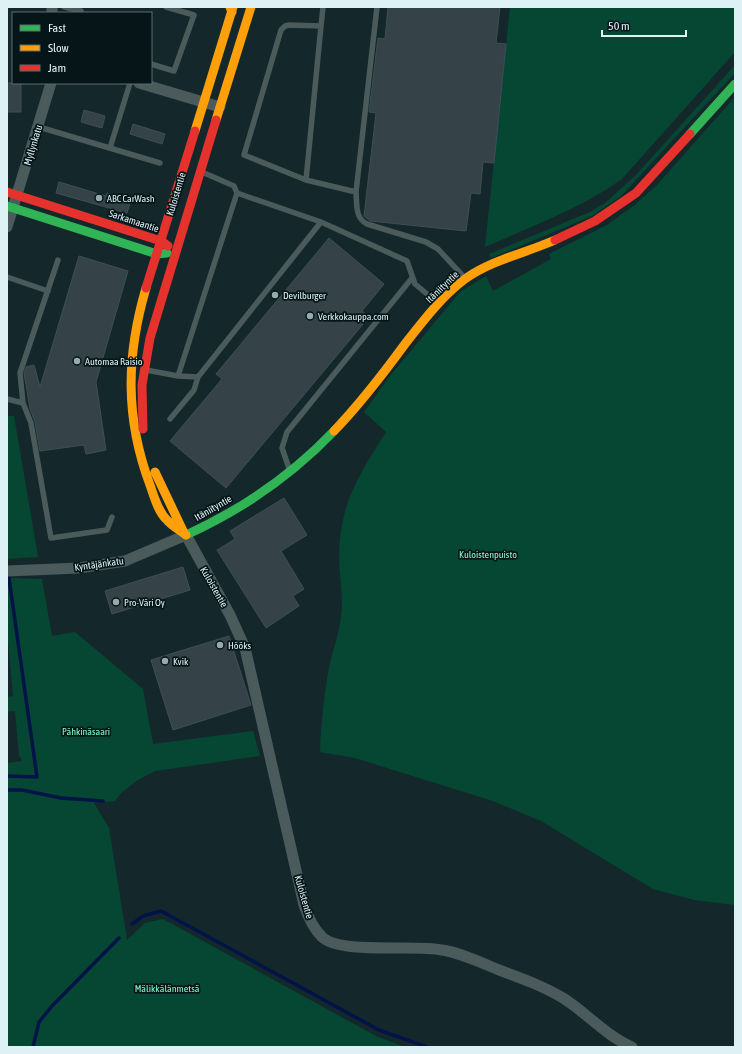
<svg xmlns="http://www.w3.org/2000/svg" width="742" height="1054" font-family="'Asap Condensed',sans-serif">
	<style>
		.green { fill: #064733 }
		.lines { fill: none; stroke-linecap: round; stroke-linejoin: round }
		.stream { stroke: #021347; stroke-width: 3.5 }
		.building { fill: #354348; stroke: #3f4e54 }
		.lane { stroke: #4b5a5a; stroke-width: 5.5 }
		.street { stroke: #4b5a5a; stroke-width: 11 }
		.fast { stroke: #30b455; stroke-width: 9 }
		.slow { stroke: #ff9f0a; stroke-width: 9 }
		.jam { stroke: #e5322d; stroke-width: 9 }
		.poi-dot { fill: #97abaf; stroke: #061518; stroke-width: 1.5 }
		.labels { text-anchor: middle; dominant-baseline: central; stroke-width: 3.5; stroke-linejoin: round; paint-order: stroke }
		.street-label { font-size: 10px; fill: #def1f5; stroke: #061518 }
		.poi-label { font-size: 10px; fill: #def1f5; stroke: #061518; text-anchor: start }
		.park-label { font-size: 10px; fill: #80fdc6; stroke: #061518 }
	</style>
	<rect width="100%" height="100%" fill="#14282c"/>
	<path class="green" d="M 510,7 L 735,7 L 735,52 L 622,179 C 580,209 532,226 485,247 Z
		M 735,65 L 735,73 L 621,196 L 592,216 L 491,258 L 489,254 L 590,212 L 605,203 L 636,175 Z
		M 735,97 L 735,905 L 694,900 L 653,889 L 541,821 L 493,801 L 355,758 L 320,752 C 321,724 324,695 329,667 C 333,650 339,634 341,617 C 344,596 339,576 339,556 C 340,503 359,475 386,432 L 364,412 L 389,377 L 460,292 L 486,276 L 493,291 L 551,259 L 549,254 L 607,225 L 632,207 L 656,186 Z
		M 7,416 L 14,416 L 38,557 L 7,559 Z
		M 7,578 L 42,579 L 52,636 L 75,632 L 143,689 L 153,744 L 253,731 L 260,756 L 155,771 L 138,780 L 121,793 L 115,801 L 94,803 L 109,828 L 127,940 L 145,923 L 163,919 L 376,1036 L 405,1047 L 7,1047 L 7,763 L 22,761 L 19,755 L 15,711 L 7,712 L 7,697 L 13,696 L 7,630 Z"/>
	<g class="lines">
		<path class="stream" d="M 7,776 L 37,777 L 9,578
			M 7,790 L 22,790 L 61,798 L 103,801
			M 132,924 L 143,916 L 161,911 L 379,1030 L 427,1047
			M 33,1047 L 39,1022 L 52,1006 L 119,938"/>
	</g>
	<path class="building" d="M 388,7 L 500,7 L 496,43 L 506,44 L 494,163 L 483,162 L 480,194 L 471,193 L 466,231 L 370,221 L 364,216 L 376,113 L 369,112 L 378,38 L 385,39 Z
		M 7,83 L 21,83 L 21,112 L 7,112 Z
		M 84,110 L 105,116 L 102,128 L 81,122 Z
		M 133,124 L 165,134 L 162,144 L 130,134 Z
		M 59,182 L 106,196 L 107,193 L 131,200 L 127,213 L 56,193 Z
		M 329,238 L 384,284 L 362,311 L 369,317 L 226,488 L 170,441 L 222,379 L 216,374 Z
		M 79,256 L 128,271 L 96,382 L 106,450 L 86,454 L 84,445 L 40,451 L 35,422 L 30,409 L 24,373 L 26,367 L 34,365 L 40,387 Z
		M 284,498 L 307,535 L 281,551 L 304,589 L 293,596 L 299,606 L 266,628 L 217,550 L 235,539 L 230,531 Z
		M 183,567 L 190,590 L 112,614 L 105,591 Z
		M 229,636 L 251,705 L 173,730 L 151,660 Z"/>
	<g class="lines">
		<path class="lane" d="M 64,7 L 81,11 L 80,13
			M 377,7 L 356,192 C 357,205 355,218 367,224 L 426,242 L 438,249 L 465,278
			M 321,26 L 306,180 L 356,192
			M 151,64 L 174,71 L 194,15 L 166,7
			M 39,127 L 160,163
			M 110,148 L 130,83
			M 306,180 L 244,155 L 281,30 L 285,26 L 289,25 L 321,26 L 323,7
			M 237,193 L 321,222 L 407,261 L 415,284 L 438,303
			M 58,260 L 20,373 L 23,403 L 31,423 L 51,538 L 107,530 L 112,517
			M 7,277 L 48,291
			M 146,370 L 178,376 L 198,377
			M 178,376 L 237,193 L 234,186 L 202,172
			M 7,399 L 23,403
			M 170,419 L 194,390 L 198,377 L 321,222
			M 290,471 L 282,448 L 287,432 L 412,278"/>
		<path class="street" d="M 52,7 L 52,13
			M 139,83 L 220,107
			M 7,227 L 51,83
			M 7,571 L 79,568 L 125,561 L 186,535 L 230,615 L 245,648 L 304,905 C 308,917 313,928 322,937 C 342,955 413,944 442,950 C 461,953 480,962 499,970 C 521,978 543,986 563,998 C 587,1013 606,1036 632,1047"/>
		<path class="fast" d="M 690,134 L 735,84
			M 7,206 L 157,254 L 167,253
			M 186,535 C 241,510 292,475 334,431"/>
		<path class="slow" d="M 230,7 L 232,12
			M 216,120 L 251,7
			M 195,131 L 233,7
			M 146,288 C 126,356 125,418 150,485 C 154,496 158,512 167,520 C 172,526 180,530 186,535
			M 334,431 C 360,404 383,374 405,344 C 423,321 442,296 465,279 C 491,260 526,253 555,240
			M 155,472 L 184,533"/>
		<path class="jam" d="M 7,192 L 161,241 L 168,246
			M 555,240 L 595,221 L 636,193 L 690,134
			M 146,288 L 195,131
			M 143,429 L 142,385 L 150,338 L 216,120"/>
	</g>
	<g class="poi-dot">
		<circle cx="99" cy="198" r="4"/>
		<circle cx="275" cy="295" r="4"/>
		<circle cx="310" cy="316" r="4"/>
		<circle cx="77" cy="361" r="4"/>
		<circle cx="116" cy="602" r="4"/>
		<circle cx="220" cy="645" r="4"/>
		<circle cx="165" cy="661" r="4"/>
	</g>
	<g class="labels">
		<g class="street-label">
			<text transform="translate(33 145) rotate(-73)">Myllynkatu</text>
			<text transform="translate(176 194) rotate(-73)">Kuloistentie</text>
			<text transform="translate(134 221) rotate(18)">Sarkamaantie</text>
			<text transform="translate(442 287) rotate(-44)">Itäniityntie</text>
			<text transform="translate(213 508) rotate(-30)">Itäniityntie</text>
			<text transform="translate(99 564) rotate(-8)">Kyntäjänkatu</text>
			<text transform="translate(214 587) rotate(60)">Kuloistentie</text>
			<text transform="translate(304 897) rotate(74)">Kuloistentie</text>
		</g>
		<g class="poi-label">
			<text x="107" y="198">ABC CarWash</text>
			<text x="283" y="295">Devilburger</text>
			<text x="318" y="316">Verkkokauppa.com</text>
			<text x="85" y="361">Automaa Raisio</text>
			<text x="124" y="602">Pro-Väri Oy</text>
			<text x="228" y="645">Hööks</text>
			<text x="173" y="661">Kvik</text>
		</g>
		<g class="park-label">
			<text x="488" y="554">Kuloistenpuisto</text>
			<text x="86" y="731">Pähkinäsaari</text>
			<text x="167" y="988">Mälikkälänmetsä</text>
		</g>
	</g>
	<rect width="742" height="1054" fill="none" stroke="#def1f5" stroke-width="16"/>
	<rect x="12" y="12" width="140" height="72" fill="#061518" stroke="#5c6d70"/>
	<rect x="20" y="25" width="20" height="6" fill="#30b455" stroke="#5c6d70"/>
	<text x="48" y="32" font-size="12" fill="#def1f5">Fast</text>
	<rect x="20" y="45" width="20" height="6" fill="#ff9f0a" stroke="#5c6d70"/>
	<text x="48" y="52" font-size="12" fill="#def1f5">Slow</text>
	<rect x="20" y="65" width="20" height="6" fill="#e5322d" stroke="#5c6d70"/>
	<text x="48" y="72" font-size="12" fill="#def1f5">Jam</text>
	<path d="M602 30v6h84v-6" fill="none" stroke="#def1f5" stroke-width="2"/>
	<text x="608" y="30" font-size="12" fill="#def1f5" stroke="#061518" stroke-width="3" paint-order="stroke">50 m</text>
</svg>
